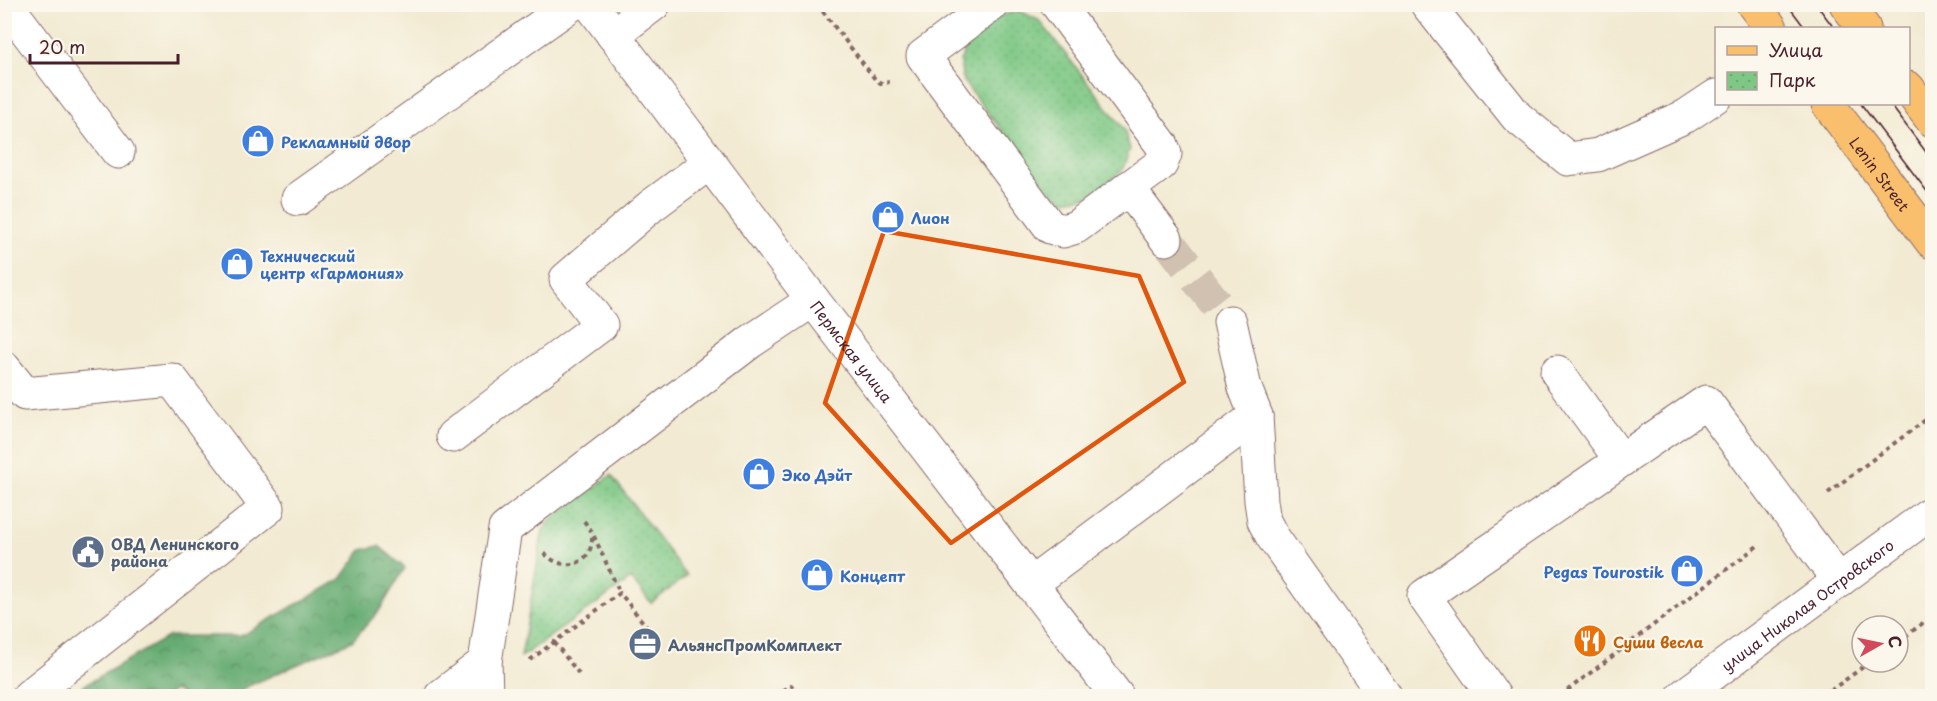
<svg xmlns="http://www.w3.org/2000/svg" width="1937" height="701" font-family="'Playpen Sans',sans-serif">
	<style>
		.forest { fill: url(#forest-crowns); stroke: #58664e; stroke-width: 1.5 }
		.park { fill: url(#park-dots); stroke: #647458; stroke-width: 1.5 }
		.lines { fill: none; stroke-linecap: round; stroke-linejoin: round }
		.minor-tunnel { stroke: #d0c1b1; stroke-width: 33; stroke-dasharray: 33 16; stroke-linecap: butt }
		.minor-casing { stroke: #856665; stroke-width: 35 }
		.major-casing { stroke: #856665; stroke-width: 35 }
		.path { stroke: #856665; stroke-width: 4; stroke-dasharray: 4.5 4.5; stroke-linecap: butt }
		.minor { stroke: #fff; stroke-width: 33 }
		.major { stroke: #f9bf6d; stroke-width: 33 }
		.tram { stroke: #4a1f2b; stroke-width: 1.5 }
		.marked { fill: none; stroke: #e0560e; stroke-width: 4.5; stroke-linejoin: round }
		.labels { text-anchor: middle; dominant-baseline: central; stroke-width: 4.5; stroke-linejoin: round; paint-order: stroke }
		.shop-label { font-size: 15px; font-weight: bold; fill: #366cbe; stroke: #fbf7ec; text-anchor: start }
		.street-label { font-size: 15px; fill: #4a1f2b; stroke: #fbf7ec }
		.service-label { font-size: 15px; font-weight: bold; fill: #4e5e75; stroke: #fbf7ec; text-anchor: start }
		.food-label { font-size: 15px; font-weight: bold; fill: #c56008; stroke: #fbf7ec; text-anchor: start }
	</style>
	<defs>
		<pattern id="forest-crowns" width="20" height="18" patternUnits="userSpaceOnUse" patternTransform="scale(1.5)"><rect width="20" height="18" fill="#66ac72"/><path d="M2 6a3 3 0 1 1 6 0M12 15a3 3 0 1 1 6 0" fill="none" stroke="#568b5e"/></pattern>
		<pattern id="park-dots" width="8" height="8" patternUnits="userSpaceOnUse" patternTransform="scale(1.5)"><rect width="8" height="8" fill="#7ec885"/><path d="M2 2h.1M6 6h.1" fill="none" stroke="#6eab73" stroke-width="1.8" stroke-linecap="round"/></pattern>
	</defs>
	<rect width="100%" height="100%" fill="#fbf7ec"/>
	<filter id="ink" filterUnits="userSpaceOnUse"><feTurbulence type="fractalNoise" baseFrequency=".0167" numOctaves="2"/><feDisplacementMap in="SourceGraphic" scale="12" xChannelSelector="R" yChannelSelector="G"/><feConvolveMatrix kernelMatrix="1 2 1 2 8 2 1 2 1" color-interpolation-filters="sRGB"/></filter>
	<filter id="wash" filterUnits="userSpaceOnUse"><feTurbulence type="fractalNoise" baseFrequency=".008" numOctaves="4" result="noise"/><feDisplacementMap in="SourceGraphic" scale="24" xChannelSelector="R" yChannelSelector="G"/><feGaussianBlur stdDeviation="1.35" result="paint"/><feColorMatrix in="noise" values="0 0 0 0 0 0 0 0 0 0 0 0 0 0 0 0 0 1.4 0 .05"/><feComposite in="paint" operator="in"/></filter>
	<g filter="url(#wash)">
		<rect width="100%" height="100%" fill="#f2ead2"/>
		<path class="forest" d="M 379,546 L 405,568 L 379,611 L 352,641 L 246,687 L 236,696 L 183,696 L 175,690 L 166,696 L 66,696 L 169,636 L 241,636 L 341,579 L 362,550 Z"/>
		<path class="park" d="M 1020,11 L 1040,21 L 1124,129 L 1130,149 L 1122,171 L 1089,196 L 1065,200 L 1047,189 L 963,81 L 960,61 L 969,40 L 1002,15 Z
			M 611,475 L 687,576 L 651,603 L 631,579 L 521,657 L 543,530 L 551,519 Z"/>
	</g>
	<g filter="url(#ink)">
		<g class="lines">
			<path class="minor-tunnel" d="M 1166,239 L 1230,322"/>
			<defs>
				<g id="minor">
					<path d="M 6,4 L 118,152"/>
					<path id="s1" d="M 590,4 L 813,300 L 1117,696"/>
					<path d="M 993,4 L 923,56 L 1050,227 L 1063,231 L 1076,227 L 1161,164 L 1165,154 L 1162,145 L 1057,4"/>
					<path d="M 1427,4 L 1517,117 L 1568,159 L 1598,155 L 1686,116 L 1716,96"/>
					<path d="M 613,35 L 654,4"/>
					<path d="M 1128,188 L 1166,239"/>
					<path d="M 298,199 L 572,4"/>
					<path d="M 1230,322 L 1245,388 L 1256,416 L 1261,501 L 1264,521 L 1272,536 L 1385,696"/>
					<path d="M 4,368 L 25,394 L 172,380 L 268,508 L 29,696"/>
					<path d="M 1557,372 L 1621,460"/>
					<path d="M 453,436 L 601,325 L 566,279 L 651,206 L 709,163"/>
					<path d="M 1031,584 L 1256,416"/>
					<path d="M 485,662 L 486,696"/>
					<path d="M 441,696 L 485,662 L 505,529 L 750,342 L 813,300"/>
					<path d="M 1494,696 L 1424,596 L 1706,402 L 1839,581"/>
					<path id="s2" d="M 1683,696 L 1932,512"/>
				</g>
				<g id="major">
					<path d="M 1753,4 L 1771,28"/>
					<path d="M 1846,4 L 1864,28"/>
					<path d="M 1908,88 L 1932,120"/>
					<path id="s3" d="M 1828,104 L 1932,242"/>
				</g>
			</defs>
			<use href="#minor" class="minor-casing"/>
			<use href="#major" class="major-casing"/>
			<path class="path" d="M 817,4 L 875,79 L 882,84 L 889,82
				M 1828,493 L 1932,415
				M 584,521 L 592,532 L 620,593
				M 544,553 C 563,573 593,566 592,536
				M 554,642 L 580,675
				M 1898,642 L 1932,616
				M 530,660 L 620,593 L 646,626
				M 776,696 L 791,685 L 800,696
				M 1560,696 L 1760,544
				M 1823,696 L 1870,662"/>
			<use href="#minor" class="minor"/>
			<use href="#major" class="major"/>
			<path class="tram" d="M 1787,4 L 1805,28
				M 1816,4 L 1834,28
				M 1861,104 L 1932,198
				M 1890,104 L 1932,160"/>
		</g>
	</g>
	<path class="marked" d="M 884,231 L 1139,276 L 1184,382 L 951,543 L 825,403 Z"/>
	<defs>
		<symbol id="shop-disc" viewBox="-11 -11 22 22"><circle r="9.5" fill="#3f7fe0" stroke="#fbf7ec"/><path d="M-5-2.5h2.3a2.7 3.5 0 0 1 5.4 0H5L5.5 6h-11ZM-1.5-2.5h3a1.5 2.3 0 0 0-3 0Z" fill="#fff"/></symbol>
		<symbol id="civic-disc" viewBox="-11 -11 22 22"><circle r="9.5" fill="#5c6f8a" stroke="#fbf7ec"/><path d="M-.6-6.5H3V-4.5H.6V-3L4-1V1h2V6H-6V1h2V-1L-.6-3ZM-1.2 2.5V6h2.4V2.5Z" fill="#fff"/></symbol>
		<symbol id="restaurant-disc" viewBox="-11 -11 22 22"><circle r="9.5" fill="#e8710a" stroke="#fbf7ec"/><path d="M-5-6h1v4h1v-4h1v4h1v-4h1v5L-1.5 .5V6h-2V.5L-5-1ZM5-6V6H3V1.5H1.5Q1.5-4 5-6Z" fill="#fff"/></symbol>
		<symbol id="office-disc" viewBox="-11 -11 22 22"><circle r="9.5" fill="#5c6f8a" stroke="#fbf7ec"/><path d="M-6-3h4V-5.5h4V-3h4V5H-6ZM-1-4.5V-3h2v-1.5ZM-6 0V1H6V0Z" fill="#fff"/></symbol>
	</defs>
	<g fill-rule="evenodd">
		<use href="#shop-disc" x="239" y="122" width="38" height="38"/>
		<use href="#shop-disc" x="869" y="198" width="38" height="38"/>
		<use href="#shop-disc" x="218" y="245" width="38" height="38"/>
		<use href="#shop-disc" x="740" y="455" width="38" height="38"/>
		<use href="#civic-disc" x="69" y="533" width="38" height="38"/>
		<use href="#shop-disc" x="1668" y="552" width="38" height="38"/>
		<use href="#shop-disc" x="798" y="556" width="38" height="38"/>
		<use href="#restaurant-disc" x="1571" y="622" width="38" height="38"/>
		<use href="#office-disc" x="626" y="625" width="38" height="38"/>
	</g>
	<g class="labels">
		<g class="shop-label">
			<text x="281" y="141">Рекламный двор</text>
			<text x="911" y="217">Лион</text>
			<text x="260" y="255">Технический<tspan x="260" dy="17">центр «Гармония»</tspan></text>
			<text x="782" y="474">Эко Дэйт</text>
			<text x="1664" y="571" text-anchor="end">Pegas Tourostik</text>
			<text x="840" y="575">Концепт</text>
		</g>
		<g class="street-label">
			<text stroke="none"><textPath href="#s3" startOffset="87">Lenin Street</textPath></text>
			<text stroke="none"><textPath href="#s1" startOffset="435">Пермская улица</textPath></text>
			<text stroke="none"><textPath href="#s2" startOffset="154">улица Николая Островского</textPath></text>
		</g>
		<g class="service-label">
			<text x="111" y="543">ОВД Ленинского<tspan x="111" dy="17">района</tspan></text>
			<text x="668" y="644">АльянсПромКомплект</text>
		</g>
		<g class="food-label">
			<text x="1613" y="641">Суши весла</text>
		</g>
	</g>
	<rect width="1937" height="701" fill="none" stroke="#fbf7ec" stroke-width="24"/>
	<rect x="1715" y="27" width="195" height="78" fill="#fbf7ec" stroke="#b4a19f" stroke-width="1.5"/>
	<rect x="1727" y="46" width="30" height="9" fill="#f9bf6d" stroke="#b4a19f" stroke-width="1.5"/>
	<text x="1769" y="57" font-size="18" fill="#4a1f2b">Улица</text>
	<rect x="1727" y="72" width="30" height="18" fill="url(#park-dots)" stroke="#b4a19f" stroke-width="1.5"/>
	<text x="1769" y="87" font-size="18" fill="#4a1f2b">Парк</text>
	<g transform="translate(1880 644) rotate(81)"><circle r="28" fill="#fbf7ec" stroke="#b4a19f" stroke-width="1.5"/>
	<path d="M0-4.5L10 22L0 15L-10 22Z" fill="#d1495b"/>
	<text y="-9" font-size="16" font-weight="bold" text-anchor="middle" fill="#4a1f2b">С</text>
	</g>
	<path d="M30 54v9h148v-9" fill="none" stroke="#4a1f2b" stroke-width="3"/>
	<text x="39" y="54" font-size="18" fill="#4a1f2b" stroke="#fbf7ec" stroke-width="4.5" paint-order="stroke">20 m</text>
</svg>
